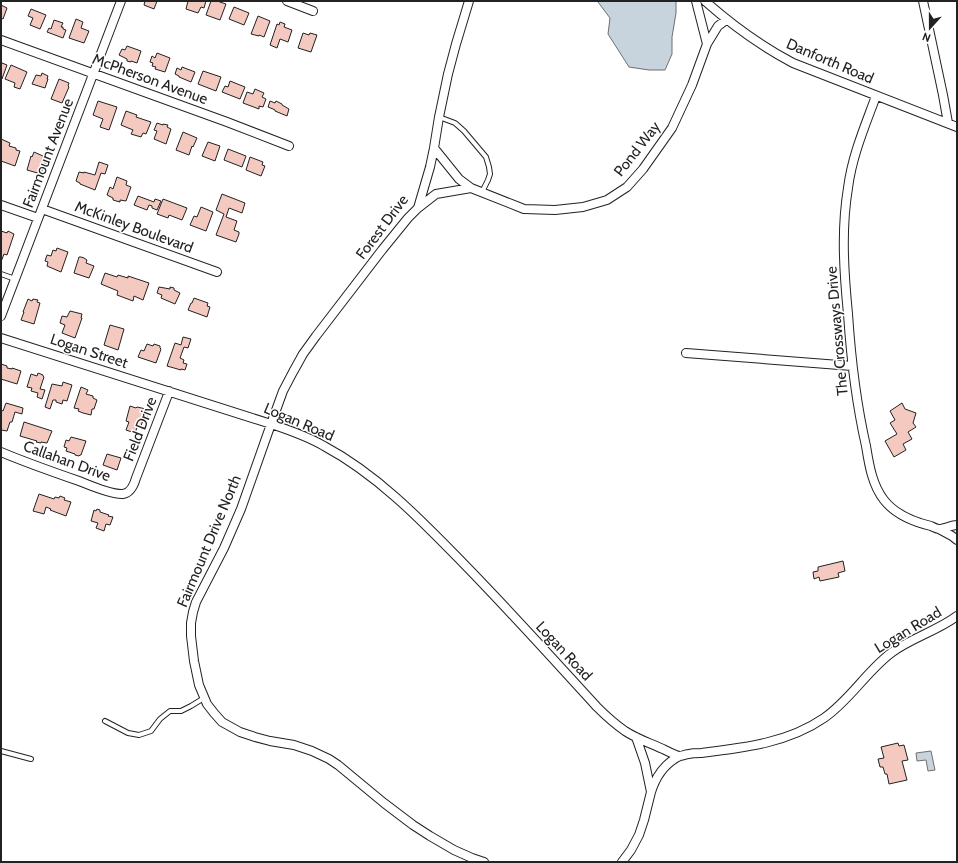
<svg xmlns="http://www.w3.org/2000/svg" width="958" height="863" font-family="Cabin,sans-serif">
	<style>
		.water { fill: #c7d3dd; stroke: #6f6f6f }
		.building { fill: #f3c9c0; stroke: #222 }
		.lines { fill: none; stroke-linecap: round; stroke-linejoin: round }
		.lane-casing { stroke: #222; stroke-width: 6 }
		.street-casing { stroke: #222; stroke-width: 10 }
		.lane { stroke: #fff; stroke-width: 4 }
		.street { stroke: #fff; stroke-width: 8 }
		.labels { text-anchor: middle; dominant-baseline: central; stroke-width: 3; stroke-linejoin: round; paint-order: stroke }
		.street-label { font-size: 15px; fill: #222; stroke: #fff }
	</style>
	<rect width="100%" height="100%" fill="#fff"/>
	<path class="water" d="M 598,1 L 676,1 L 676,13 L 672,37 L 672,54 L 665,70 L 649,70 L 629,67 L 608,34 L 610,18 L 598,2 Z
		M 931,751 L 935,770 L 928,771 L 926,760 L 917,761 L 916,753 Z"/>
	<path class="building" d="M 145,1 L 157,1 L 154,9 L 144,5 Z
		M 188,1 L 206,1 L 204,8 L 201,7 L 198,13 L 186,9 Z
		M 211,1 L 217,1 L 226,4 L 220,20 L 206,15 Z
		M 1,5 L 7,8 L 3,19 L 1,18 Z
		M 234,7 L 249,13 L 244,25 L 229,19 Z
		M 31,9 L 46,15 L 40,29 L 30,25 L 33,18 L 28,16 Z
		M 258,16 L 270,21 L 264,37 L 259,35 L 259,36 L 251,34 Z
		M 76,19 L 83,22 L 81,28 L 89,31 L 84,43 L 69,38 Z
		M 54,20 L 63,23 L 61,27 L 63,27 L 63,29 L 66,30 L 63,38 L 47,32 L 49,28 L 51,29 Z
		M 280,22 L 285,24 L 284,27 L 292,30 L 288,42 L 280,39 L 277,48 L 270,45 L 277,24 L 279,25 Z
		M 303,33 L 309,35 L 310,33 L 317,35 L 311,52 L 298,48 Z
		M 127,46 L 141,51 L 137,63 L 131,61 L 131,62 L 127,61 L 127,59 L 119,55 L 122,49 L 125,50 Z
		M 157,53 L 170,58 L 165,72 L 155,69 L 156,67 L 152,66 L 153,63 L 150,62 L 152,56 L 155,58 Z
		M 2,63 L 7,65 L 2,79 L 1,79 L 1,65 Z
		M 11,65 L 27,72 L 20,89 L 14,87 L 15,83 L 5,79 Z
		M 182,67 L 195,72 L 191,82 L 179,77 L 179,76 L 175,74 L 177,68 L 181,70 Z
		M 203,71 L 221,77 L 216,91 L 198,84 Z
		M 42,73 L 48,76 L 47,79 L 48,79 L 45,88 L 32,84 L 36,75 L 41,76 Z
		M 59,79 L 69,83 L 68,86 L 69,87 L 62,103 L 51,99 Z
		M 230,81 L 245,87 L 240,99 L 222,92 L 225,86 L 228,87 Z
		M 255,89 L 264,93 L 262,97 L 266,99 L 263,107 L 259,106 L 259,109 L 243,103 L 247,92 L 253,94 Z
		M 98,101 L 117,107 L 109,130 L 100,127 L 103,119 L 93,115 Z
		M 270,101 L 275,103 L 276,101 L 282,104 L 282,105 L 289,109 L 287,116 L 275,111 L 275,110 L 273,109 L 268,107 Z
		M 126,111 L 137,115 L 136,117 L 151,122 L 146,134 L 143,133 L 141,137 L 131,134 L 133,130 L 121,125 Z
		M 157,123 L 163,125 L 163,124 L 168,125 L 167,127 L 171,129 L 166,144 L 154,139 L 157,131 L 154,130 Z
		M 183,132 L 197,138 L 193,147 L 192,146 L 189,155 L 176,150 Z
		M 1,139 L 10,143 L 9,146 L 16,148 L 16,150 L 20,151 L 15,166 L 1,161 Z
		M 208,142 L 220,146 L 215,161 L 202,156 Z
		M 228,149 L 246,156 L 242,167 L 224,160 Z
		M 34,152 L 43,156 L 42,160 L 46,163 L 46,164 L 44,163 L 41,174 L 27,170 L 31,156 L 32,157 Z
		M 250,157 L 263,162 L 262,165 L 265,166 L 261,176 L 246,170 Z
		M 99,162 L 108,165 L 105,174 L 101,173 L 95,190 L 80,184 L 80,183 L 76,181 L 79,172 L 84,173 L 84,172 L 95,175 Z
		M 117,177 L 127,181 L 126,185 L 131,187 L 126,201 L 120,200 L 120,202 L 113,200 L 113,198 L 107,195 L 110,187 L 113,189 Z
		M 222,194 L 245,203 L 242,213 L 229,208 L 226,217 L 237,221 L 234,230 L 239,232 L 239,234 L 236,242 L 216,235 L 224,214 L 216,210 Z
		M 138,196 L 154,202 L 155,199 L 161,201 L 157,210 L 152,208 L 152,206 L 149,205 L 147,210 L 134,205 Z
		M 163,199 L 187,208 L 182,220 L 169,215 L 168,218 L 157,214 Z
		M 201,207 L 213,212 L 206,231 L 190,225 L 194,216 L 197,217 Z
		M 1,231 L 7,233 L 8,231 L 14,234 L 7,255 L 4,254 L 1,262 Z
		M 57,248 L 68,252 L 61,272 L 47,266 L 48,262 L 45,261 L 47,255 L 51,256 L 53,250 L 56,251 Z
		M 79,257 L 81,257 L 84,258 L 87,260 L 86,263 L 94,266 L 89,278 L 74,273 Z
		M 105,273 L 117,277 L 118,275 L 128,278 L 128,276 L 149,283 L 143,300 L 134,296 L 133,301 L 117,295 L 118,291 L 101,284 Z
		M 159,287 L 170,289 L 170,287 L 174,288 L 174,290 L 180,293 L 175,304 L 161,298 L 162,295 L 157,293 Z
		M 194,298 L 208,303 L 207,306 L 210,307 L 207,317 L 188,310 L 191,303 L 192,303 Z
		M 28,299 L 32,301 L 33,299 L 38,300 L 37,302 L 40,303 L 34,324 L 21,320 L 24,312 L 23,312 Z
		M 70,311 L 82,314 L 81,318 L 82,318 L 75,338 L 62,333 L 65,325 L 60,323 L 62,316 L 67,317 Z
		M 110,325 L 124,329 L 118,350 L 104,345 Z
		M 183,337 L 191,339 L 188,348 L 184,347 L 180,358 L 184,360 L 183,363 L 187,364 L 185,370 L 181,369 L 181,370 L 167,366 L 175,343 L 181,345 Z
		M 147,344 L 153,346 L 154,344 L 160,346 L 160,348 L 161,349 L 156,363 L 138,357 L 141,350 L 144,351 Z
		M 1,364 L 7,366 L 7,368 L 12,369 L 12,368 L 21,371 L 17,384 L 1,379 Z
		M 38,373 L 43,375 L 43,376 L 44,377 L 40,389 L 45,390 L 42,399 L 37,397 L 38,393 L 31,391 L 32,388 L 27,387 L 31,374 L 37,376 Z
		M 63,382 L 72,385 L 67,401 L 63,400 L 62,404 L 56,402 L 56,400 L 53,400 L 50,409 L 45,407 L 52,384 L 62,386 Z
		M 81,387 L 88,390 L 86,394 L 93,396 L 93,398 L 97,400 L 94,409 L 92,409 L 91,415 L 83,413 L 78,411 L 79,409 L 74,408 Z
		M 6,403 L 23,408 L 22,414 L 15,412 L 12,422 L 10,422 L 7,431 L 1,430 L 1,410 L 3,411 Z
		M 902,403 L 905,409 L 916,413 L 913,423 L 916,427 L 908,432 L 912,439 L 903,444 L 906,450 L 894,457 L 885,441 L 897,434 L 890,423 L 895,420 L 890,411 Z
		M 130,406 L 136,408 L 137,407 L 146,409 L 145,412 L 149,413 L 147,418 L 144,417 L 141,426 L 138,425 L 135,433 L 126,430 L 129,422 L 126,421 Z
		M 24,422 L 52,431 L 47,443 L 41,442 L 41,443 L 36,442 L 37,441 L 20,436 Z
		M 71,437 L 86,441 L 81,455 L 80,455 L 79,456 L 75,455 L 75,454 L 66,451 L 67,448 L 64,447 L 66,440 L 69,441 Z
		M 107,454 L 121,458 L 117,470 L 103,465 Z
		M 39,494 L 54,499 L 55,497 L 59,498 L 60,496 L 65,498 L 64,500 L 71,502 L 66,516 L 50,510 L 51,509 L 46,507 L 44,514 L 33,511 Z
		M 97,509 L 100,510 L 100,512 L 109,515 L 108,516 L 113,517 L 110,525 L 106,524 L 104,531 L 96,528 L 98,523 L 91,521 L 94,510 L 96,511 Z
		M 843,561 L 845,571 L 838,573 L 839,577 L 820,581 L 819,577 L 814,579 L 813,572 L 818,571 L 818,567 Z
		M 898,743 L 899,746 L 904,745 L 908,760 L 902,761 L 907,780 L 889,784 L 887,774 L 885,774 L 883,767 L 880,767 L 878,759 L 884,758 L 881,747 Z"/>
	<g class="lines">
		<defs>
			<path id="lane" d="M 439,117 L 455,123 L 464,131 L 486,157 L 489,167 L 490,174 L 488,180 L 482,192
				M 1,274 L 15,279
				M 105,721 L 128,733 L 139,735 L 151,731 L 160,719 L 170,711 L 181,711 L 191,706 L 204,698
				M 1,751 L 31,759"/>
			<path id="street" d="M 287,1 L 313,11
				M 469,1 L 456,44 L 448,74 L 439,117 L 434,148 L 430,167 L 418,208 L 408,218 L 382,250 L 316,336 L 303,354 L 293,372 L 283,391 L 271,424 L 241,509 L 224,548 L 196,602 L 193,612 L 191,623 L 191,636 L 194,661 L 199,685 L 207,704 L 214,713 L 222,722 L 240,732 L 255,737 L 270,741 L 294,745 L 312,751 L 329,759 L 338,765 L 384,803 L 413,825 L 430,836 L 454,850 L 472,858 L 484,862
				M 705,1 C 732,25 761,46 793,63 L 957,127
				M 923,1 L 943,95 L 948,123
				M 1,40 L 227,122 L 289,146
				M 707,44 L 718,26 L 726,20
				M 876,96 C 865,126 852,156 848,188 C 841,230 844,273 848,314 C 851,359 856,402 866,446 C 869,464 872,485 884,500 C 895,514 914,522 931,526 C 933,527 937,529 939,529 C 945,529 951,525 957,525
				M 434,148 L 459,179 L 471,188 L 524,209 L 555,210 L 583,207 L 607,200 L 627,187 L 643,169 L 672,128 L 692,85 L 707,44 L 696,1
				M 1,205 L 38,218
				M 418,208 L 436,194 L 471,188
				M 42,209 L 217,272
				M 1,316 L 121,1
				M 1,338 L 271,424 C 289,430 307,436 324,446 C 378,475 421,520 463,563 C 509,610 553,659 597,707 C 606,716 615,724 625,731 C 637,739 650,743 663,749 C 667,751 676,756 680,756 C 682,756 686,754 689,754 C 692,753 697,753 701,753 C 743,748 788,743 824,718 C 850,700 866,672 891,653 C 911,638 937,631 957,616
				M 686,353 L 852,366
				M 1,452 C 27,463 53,472 79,481 C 89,485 112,495 123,494 C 131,493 134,485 136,478 L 167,397 L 169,391
				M 939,529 L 952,536 L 957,540
				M 651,792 C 656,776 665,763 680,756
				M 622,862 L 631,850 L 639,835 L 644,820 L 651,792 L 645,763 L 636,737"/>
		</defs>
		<use href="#lane" class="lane-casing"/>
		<use href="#street" class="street-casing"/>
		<use href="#lane" class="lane"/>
		<use href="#street" class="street"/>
	</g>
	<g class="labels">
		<g class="street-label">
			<text transform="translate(830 61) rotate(23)">Danforth Road</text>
			<text transform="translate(150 79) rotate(20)">McPherson Avenue</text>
			<text transform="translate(637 149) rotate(-52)">Pond Way</text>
			<text transform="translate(48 153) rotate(-69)">Fairmount Avenue</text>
			<text transform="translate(134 227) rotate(20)">McKinley Boulevard</text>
			<text transform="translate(382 227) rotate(-53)">Forest Drive</text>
			<text transform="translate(837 331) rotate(-95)">The Crossways Drive</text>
			<text transform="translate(89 351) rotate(18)">Logan Street</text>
			<text transform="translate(299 422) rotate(23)">Logan Road</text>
			<text transform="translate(140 429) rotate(-69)">Field Drive</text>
			<text transform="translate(67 461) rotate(20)">Callahan Drive</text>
			<text transform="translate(209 541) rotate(-67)">Fairmount Drive North</text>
			<text transform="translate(908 630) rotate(-31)">Logan Road</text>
			<text transform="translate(564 651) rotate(47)">Logan Road</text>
		</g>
	</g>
	<rect width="958" height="863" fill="none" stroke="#222222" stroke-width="4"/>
	<g transform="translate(930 28) rotate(201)" stroke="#ffffff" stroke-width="3" paint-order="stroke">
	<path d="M0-3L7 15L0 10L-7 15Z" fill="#222222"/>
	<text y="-6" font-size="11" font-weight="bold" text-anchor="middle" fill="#222222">N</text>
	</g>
</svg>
